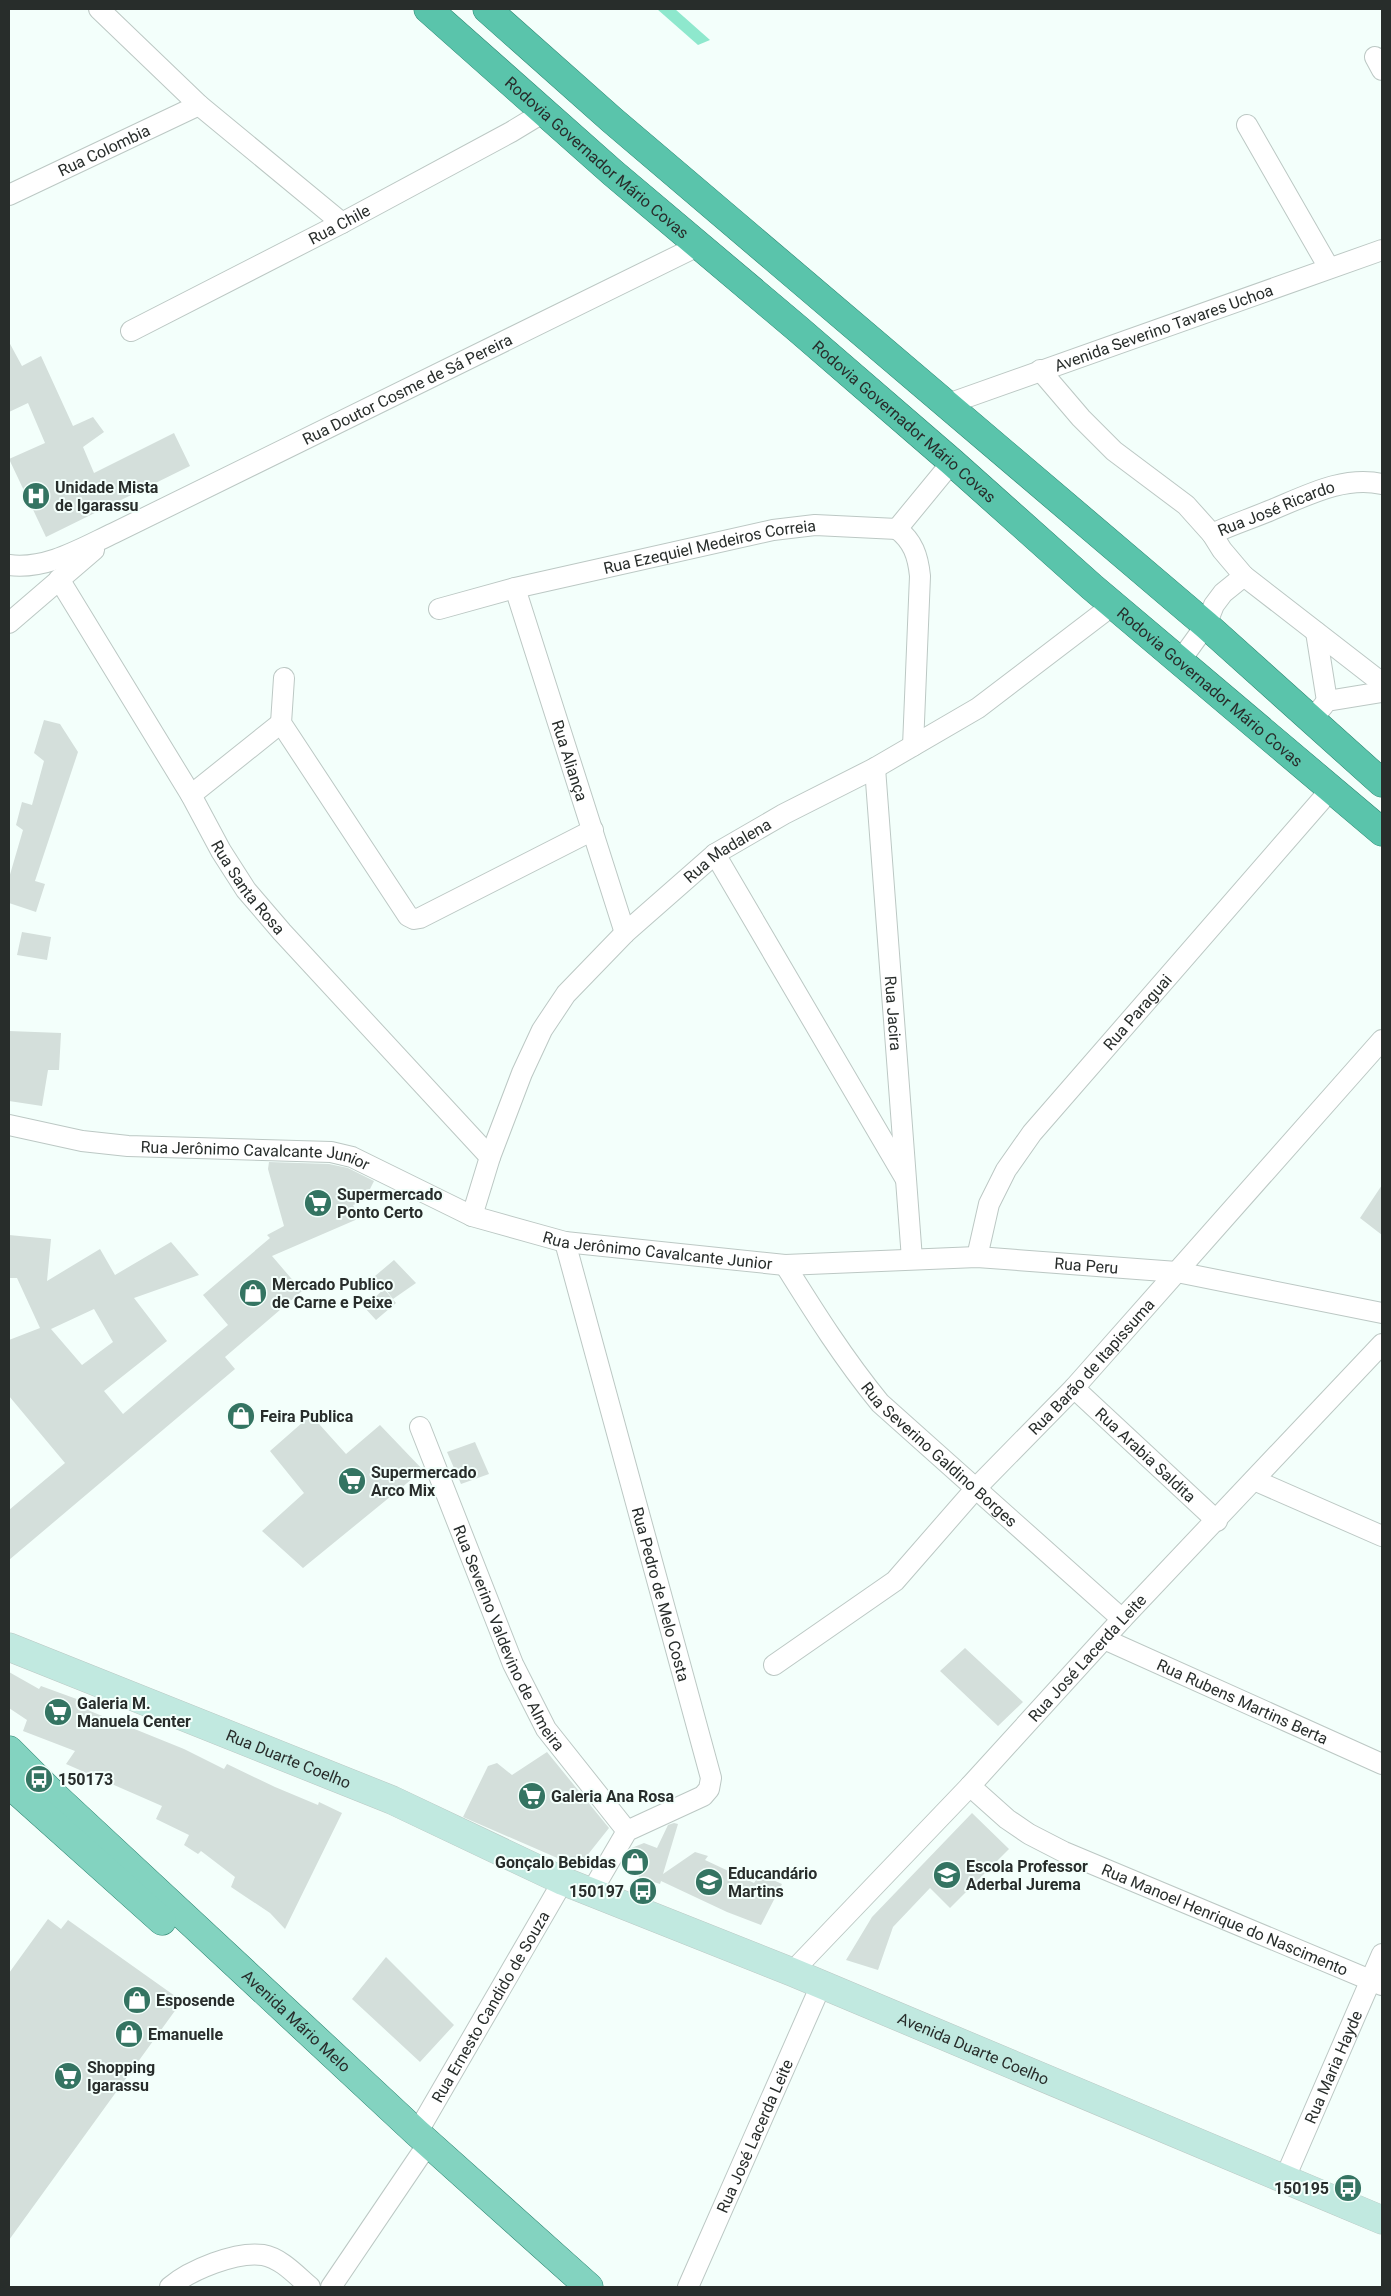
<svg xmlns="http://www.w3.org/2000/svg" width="1391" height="2296" font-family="Roboto,sans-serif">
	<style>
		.green { fill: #8ee8cd }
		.building { fill: #d4dfdb; fill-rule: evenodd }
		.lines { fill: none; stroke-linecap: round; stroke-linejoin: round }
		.minor-casing { stroke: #bcc8c4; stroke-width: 22 }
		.secondary-casing { stroke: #bcc8c4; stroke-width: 29 }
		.primary-casing { stroke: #2d8571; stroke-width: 29 }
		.trunk-casing { stroke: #2d8571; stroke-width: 29 }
		.minor { stroke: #fff; stroke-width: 20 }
		.secondary { stroke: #c1e9e0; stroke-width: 28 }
		.primary { stroke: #83d3c0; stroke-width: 28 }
		.trunk { stroke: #5ac4ab; stroke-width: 28 }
		.labels { text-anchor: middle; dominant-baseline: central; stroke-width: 4; stroke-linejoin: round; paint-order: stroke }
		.street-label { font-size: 16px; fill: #282d2b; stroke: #f3fffb }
		.poi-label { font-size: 16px; font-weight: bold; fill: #282d2b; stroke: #f3fffb; text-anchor: start }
	</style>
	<rect width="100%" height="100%" fill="#f3fffb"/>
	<path class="green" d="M 657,9 L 675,9 L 710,40 L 698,45 Z"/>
	<path class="building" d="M 9,342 L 22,366 L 41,356 L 73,426 L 93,417 L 104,432 L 83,447 L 94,473 L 174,433 L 190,466 L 46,537 L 9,459 L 45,443 L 28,403 L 9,412 Z
		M 44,720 L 60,724 L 78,752 L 35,881 L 45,884 L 36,912 L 9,903 L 9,878 L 23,830 L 16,825 L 22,802 L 32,805 L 44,761 L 34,753 Z
		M 22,932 L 51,937 L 47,960 L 17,955 Z
		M 9,1031 L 61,1033 L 59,1070 L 48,1070 L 42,1106 L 9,1101 Z
		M 269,1162 L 329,1164 L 348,1168 L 374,1181 L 364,1201 L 353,1205 L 360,1218 L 272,1256 L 302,1291 L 225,1357 L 235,1369 L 9,1560 L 9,1510 L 65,1463 L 9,1396 L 9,1340 L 40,1328 L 17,1278 L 9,1278 L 9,1235 L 51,1239 L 47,1281 L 100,1249 L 115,1275 L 171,1242 L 199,1275 L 134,1298 L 167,1341 L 104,1391 L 123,1414 L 228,1325 L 203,1295 L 270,1238 L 267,1235 L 284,1226 L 268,1169 ZM 94,1309 L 113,1342 L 82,1365 L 51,1329 Z
		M 1382,1185 L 1382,1235 L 1360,1218 Z
		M 394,1260 L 416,1283 L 393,1299 L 375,1276 Z
		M 384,1289 L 396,1303 L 376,1320 L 364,1307 Z
		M 311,1415 L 346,1454 L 380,1425 L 423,1470 L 303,1568 L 262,1531 L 304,1493 L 270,1451 Z
		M 475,1442 L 489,1474 L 461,1484 L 447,1452 Z
		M 965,1648 L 1023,1702 L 998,1726 L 940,1671 Z
		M 9,1672 L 39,1689 L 41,1686 L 93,1705 L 90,1711 L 184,1749 L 224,1769 L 227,1764 L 275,1787 L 318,1805 L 319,1802 L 342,1813 L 285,1929 L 270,1913 L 231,1887 L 235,1877 L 201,1851 L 198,1854 L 184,1845 L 189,1835 L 156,1819 L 162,1806 L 66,1764 L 75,1751 L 23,1731 L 27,1720 L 9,1708 Z
		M 547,1752 L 609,1828 L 578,1867 L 463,1817 L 488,1766 L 497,1763 L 512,1775 Z
		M 972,1813 L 1009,1849 L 950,1908 L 930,1888 L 893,1927 L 878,1970 L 846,1960 L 872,1917 Z
		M 674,1823 L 678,1824 L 663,1874 L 695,1852 L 708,1856 L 705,1860 L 754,1883 L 760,1874 L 782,1884 L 761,1925 L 727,1912 L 661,1881 L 660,1884 L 641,1878 L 621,1864 L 630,1849 L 634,1847 L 644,1843 L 657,1848 L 668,1825 Z
		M 48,1919 L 61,1929 L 68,1920 L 182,2001 L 9,2240 L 9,1973 Z
		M 386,1957 L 454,2025 L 420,2062 L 352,1999 Z"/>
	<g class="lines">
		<defs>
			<g id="minor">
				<path d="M 99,9 L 199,105 L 342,223"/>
				<path d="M 1375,57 L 1382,70"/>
				<path d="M 1247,125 L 1329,268"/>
				<path id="s1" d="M 9,195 L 199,105"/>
				<path id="s2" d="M 131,331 L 342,223 L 511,132 L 544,112"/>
				<path d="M 1040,370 L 1081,418 L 1114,451 L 1186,505 L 1212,534"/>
				<path id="s3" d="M 945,405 L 1382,250"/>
				<path d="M 897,529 C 913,541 918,556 920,576 L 913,746"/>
				<path id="s4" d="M 9,565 C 46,570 82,548 114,533 L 700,245"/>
				<path d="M 1244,576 L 1382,683"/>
				<path id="s5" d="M 59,579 L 191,795 L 221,851 L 246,890 L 282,932 L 490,1157"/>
				<path id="s6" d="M 515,588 L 625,933"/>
				<path id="s7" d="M 439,609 L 515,588 L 773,530 L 815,525 L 897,529 L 952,462"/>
				<path d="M 9,623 L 94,550"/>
				<path d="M 1316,632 L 1327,701"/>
				<path id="s8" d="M 1180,661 L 1206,625 L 1214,605 L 1223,593 L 1244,576 L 1222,550 L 1212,534 C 1231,525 1250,519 1269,511 C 1304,497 1343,475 1382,484"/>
				<path d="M 284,678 L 281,723 L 408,916 L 414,919 L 420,918 L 593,830"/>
				<path d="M 1311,721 L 1327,701 L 1382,692"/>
				<path id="s9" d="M 875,768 L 912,1259"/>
				<path d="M 191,795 L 281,723"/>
				<path d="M 715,854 L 905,1178"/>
				<path id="s10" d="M 9,1125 L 82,1141 L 128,1146 L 331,1152 L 352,1157 L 472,1216 L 565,1242 L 785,1265 L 977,1257 L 1177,1272 L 1382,1313"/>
				<path id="s11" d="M 472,1216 L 490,1157 L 522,1073 L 542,1030 L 566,994 L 625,933 L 715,854 L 784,814 L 875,768 L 978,708 L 1113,605"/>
				<path id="s12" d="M 565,1242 L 711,1778 L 709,1789 L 703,1796 L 627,1831 L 592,1891"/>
				<path id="s13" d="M 977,1257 L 989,1204 L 1006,1170 L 1032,1133 L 1332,788"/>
				<path id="s14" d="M 785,1265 C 815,1313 844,1359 880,1403 L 1122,1619"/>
				<path id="s15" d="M 1074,1388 L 1217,1521"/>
				<path id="s16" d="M 420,1427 L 513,1664 L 546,1729 L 627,1831"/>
				<path d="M 1254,1480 L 1382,1536"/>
				<path id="s17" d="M 1104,1639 L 1382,1764"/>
				<path id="s18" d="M 774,1665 L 895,1581 L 977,1487 L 1074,1388 L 1382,1040"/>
				<path id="s19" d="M 970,1786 L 1007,1819 L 1029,1834 L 1064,1852 L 1382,1985"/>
				<path id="s20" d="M 792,1972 L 970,1786 L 1122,1619 L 1382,1344"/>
				<path id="s21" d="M 417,2133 L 563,1881"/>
				<path id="s22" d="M 1285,2178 L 1382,1954"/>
				<path d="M 170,2287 C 190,2270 236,2251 263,2255 C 281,2258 297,2276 310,2287"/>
				<path d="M 331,2287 L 421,2154"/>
				<path id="s23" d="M 688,2287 L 821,1985"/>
			</g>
			<g id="secondary">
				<path id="s24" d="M 9,1647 L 392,1800 L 563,1881 L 792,1972 L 1382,2220"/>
			</g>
			<g id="primary">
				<path id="s25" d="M 9,1750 L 56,1797 L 417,2133 L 589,2287"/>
				<path d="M 9,1784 L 162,1921"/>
			</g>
			<g id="trunk">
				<path id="s26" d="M 428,9 L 613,173 L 798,329 L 952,462 L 1092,587 L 1382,832"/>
				<path d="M 487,9 L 612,120 L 1206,625 L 1382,783"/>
			</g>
		</defs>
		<use href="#minor" class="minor-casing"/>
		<use href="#secondary" class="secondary-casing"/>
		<use href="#primary" class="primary-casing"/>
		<use href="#trunk" class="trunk-casing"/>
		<use href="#minor" class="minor"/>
		<use href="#secondary" class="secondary"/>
		<use href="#primary" class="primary"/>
		<use href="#trunk" class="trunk"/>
	</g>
	<defs>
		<symbol id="hospital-disc" viewBox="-11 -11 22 22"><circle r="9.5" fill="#347462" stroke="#f3fffb"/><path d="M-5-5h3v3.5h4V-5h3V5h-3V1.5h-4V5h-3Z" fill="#fff"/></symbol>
		<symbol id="supermarket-disc" viewBox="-11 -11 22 22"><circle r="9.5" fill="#347462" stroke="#f3fffb"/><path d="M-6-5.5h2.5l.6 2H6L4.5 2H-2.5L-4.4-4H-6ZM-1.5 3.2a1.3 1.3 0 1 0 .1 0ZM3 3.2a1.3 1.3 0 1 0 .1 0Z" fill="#fff"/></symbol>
		<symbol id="shop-disc" viewBox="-11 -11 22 22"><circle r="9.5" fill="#347462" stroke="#f3fffb"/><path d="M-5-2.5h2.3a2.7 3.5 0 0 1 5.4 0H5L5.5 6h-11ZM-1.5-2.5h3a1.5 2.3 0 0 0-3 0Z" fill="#fff"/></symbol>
		<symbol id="bus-disc" viewBox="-11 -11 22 22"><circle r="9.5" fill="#347462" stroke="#f3fffb"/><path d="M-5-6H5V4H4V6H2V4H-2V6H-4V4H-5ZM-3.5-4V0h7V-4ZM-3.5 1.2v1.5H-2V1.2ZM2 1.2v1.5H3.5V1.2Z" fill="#fff"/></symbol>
		<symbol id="school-disc" viewBox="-11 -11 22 22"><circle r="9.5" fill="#347462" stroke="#f3fffb"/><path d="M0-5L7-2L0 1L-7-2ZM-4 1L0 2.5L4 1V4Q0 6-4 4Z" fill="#fff"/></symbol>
	</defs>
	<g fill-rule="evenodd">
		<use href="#hospital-disc" x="20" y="480" width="32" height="32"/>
		<use href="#supermarket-disc" x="302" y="1187" width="32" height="32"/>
		<use href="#shop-disc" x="237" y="1277" width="32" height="32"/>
		<use href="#shop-disc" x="225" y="1400" width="32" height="32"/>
		<use href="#supermarket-disc" x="336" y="1465" width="32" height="32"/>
		<use href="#supermarket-disc" x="42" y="1696" width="32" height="32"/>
		<use href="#bus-disc" x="23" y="1763" width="32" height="32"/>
		<use href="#supermarket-disc" x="516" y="1780" width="32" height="32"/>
		<use href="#shop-disc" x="619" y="1846" width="32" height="32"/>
		<use href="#school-disc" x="931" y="1859" width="32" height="32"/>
		<use href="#school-disc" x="693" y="1866" width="32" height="32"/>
		<use href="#bus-disc" x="627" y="1875" width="32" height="32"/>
		<use href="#shop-disc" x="121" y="1984" width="32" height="32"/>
		<use href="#shop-disc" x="113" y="2018" width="32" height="32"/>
		<use href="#supermarket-disc" x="52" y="2060" width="32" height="32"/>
		<use href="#bus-disc" x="1332" y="2172" width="32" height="32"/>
	</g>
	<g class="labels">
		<g class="street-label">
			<text stroke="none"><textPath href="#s1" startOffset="105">Rua Colombia</textPath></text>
			<text stroke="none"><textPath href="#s26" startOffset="225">Rodovia Governador Mário Covas</textPath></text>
			<text stroke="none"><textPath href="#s2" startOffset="234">Rua Chile</textPath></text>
			<text stroke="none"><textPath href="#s3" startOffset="232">Avenida Severino Tavares Uchoa</textPath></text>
			<text stroke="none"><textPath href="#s4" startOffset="438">Rua Doutor Cosme de Sá Pereira</textPath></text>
			<text stroke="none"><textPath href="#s26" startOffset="630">Rodovia Governador Mário Covas</textPath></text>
			<text stroke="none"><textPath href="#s8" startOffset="230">Rua José Ricardo</textPath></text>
			<text stroke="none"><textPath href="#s7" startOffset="278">Rua Ezequiel Medeiros Correia</textPath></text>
			<text stroke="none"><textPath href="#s26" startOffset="1035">Rodovia Governador Mário Covas</textPath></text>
			<text stroke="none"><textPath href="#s6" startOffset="181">Rua Aliança</textPath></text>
			<text stroke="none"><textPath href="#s11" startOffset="459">Rua Madalena</textPath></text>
			<text stroke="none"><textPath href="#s5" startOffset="362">Rua Santa Rosa</textPath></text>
			<text stroke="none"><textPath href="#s9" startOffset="246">Rua Jacira</textPath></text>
			<text stroke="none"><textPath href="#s13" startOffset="298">Rua Paraguai</textPath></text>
			<text stroke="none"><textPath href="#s10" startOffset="249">Rua Jerônimo Cavalcante Junior</textPath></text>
			<text stroke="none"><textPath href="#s10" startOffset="669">Rua Jerônimo Cavalcante Junior</textPath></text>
			<text stroke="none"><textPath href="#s10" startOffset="1099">Rua Peru</textPath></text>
			<text stroke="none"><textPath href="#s18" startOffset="438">Rua Barão de Itapissuma</textPath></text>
			<text stroke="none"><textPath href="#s14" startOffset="246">Rua Severino Galdino Borges</textPath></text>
			<text stroke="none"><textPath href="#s15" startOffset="98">Rua Arabia Saldita</textPath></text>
			<text stroke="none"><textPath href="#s12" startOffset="365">Rua Pedro de Melo Costa</textPath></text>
			<text stroke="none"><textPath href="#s16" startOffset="229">Rua Severino Valdevino de Almeira</textPath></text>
			<text stroke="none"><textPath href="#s20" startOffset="431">Rua José Lacerda Leite</textPath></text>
			<text stroke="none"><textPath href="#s17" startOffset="152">Rua Rubens Martins Berta</textPath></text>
			<text stroke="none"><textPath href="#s24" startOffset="301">Rua Duarte Coelho</textPath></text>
			<text stroke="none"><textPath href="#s19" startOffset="290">Rua Manoel Henrique do Nascimento</textPath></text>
			<text stroke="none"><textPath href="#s21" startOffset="146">Rua Ernesto Candido de Souza</textPath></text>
			<text stroke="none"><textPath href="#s25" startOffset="395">Avenida Mário Melo</textPath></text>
			<text stroke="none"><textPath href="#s24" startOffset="1045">Avenida Duarte Coelho</textPath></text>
			<text stroke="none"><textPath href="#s22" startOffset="121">Rua Maria Hayde</textPath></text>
			<text stroke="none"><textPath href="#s23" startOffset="165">Rua José Lacerda Leite</textPath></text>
		</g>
		<g class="poi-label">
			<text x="55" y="487">Unidade Mista<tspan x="55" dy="18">de Igarassu</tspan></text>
			<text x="337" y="1194">Supermercado<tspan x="337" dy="18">Ponto Certo</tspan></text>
			<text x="272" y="1284">Mercado Publico<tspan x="272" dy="18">de Carne e Peixe</tspan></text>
			<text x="260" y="1416">Feira Publica</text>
			<text x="371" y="1472">Supermercado<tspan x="371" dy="18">Arco Mix</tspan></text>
			<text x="77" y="1703">Galeria M.<tspan x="77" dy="18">Manuela Center</tspan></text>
			<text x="58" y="1779">150173</text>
			<text x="551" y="1796">Galeria Ana Rosa</text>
			<text x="616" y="1862" text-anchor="end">Gonçalo Bebidas</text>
			<text x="966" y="1866">Escola Professor<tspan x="966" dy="18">Aderbal Jurema</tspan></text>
			<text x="728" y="1873">Educandário<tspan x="728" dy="18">Martins</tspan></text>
			<text x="624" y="1891" text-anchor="end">150197</text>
			<text x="156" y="2000">Esposende</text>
			<text x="148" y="2034">Emanuelle</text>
			<text x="87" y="2067">Shopping<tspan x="87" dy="18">Igarassu</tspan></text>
			<text x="1329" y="2188" text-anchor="end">150195</text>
		</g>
	</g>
	<rect width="1391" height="2296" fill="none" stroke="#282d2b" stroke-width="20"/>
</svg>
